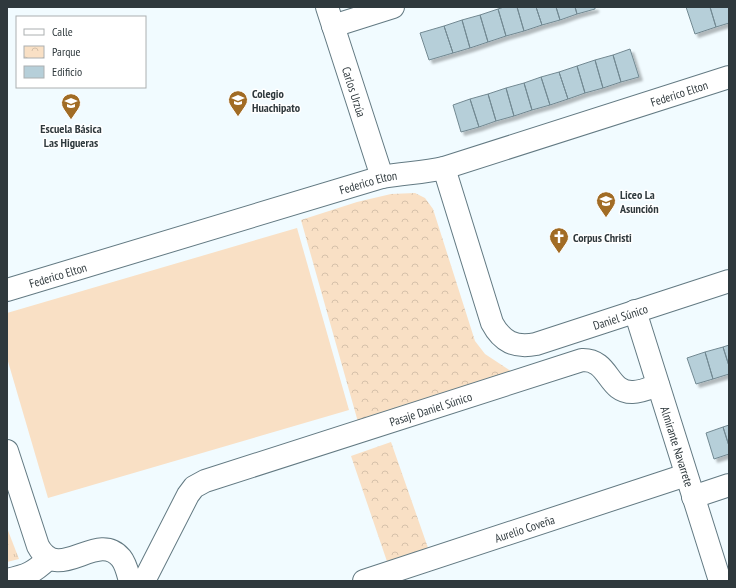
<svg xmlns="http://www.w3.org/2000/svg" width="736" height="588" font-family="'PT Sans Narrow',sans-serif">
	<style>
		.grass { fill: url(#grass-tufts) }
		.park { fill: url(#park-crowns) }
		.garden { fill: #f9e0c5 }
		.building { fill: #b6cfd9; stroke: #728992; filter: url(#shadow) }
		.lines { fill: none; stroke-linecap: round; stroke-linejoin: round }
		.minor-casing { stroke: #637a83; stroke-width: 24 }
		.minor { stroke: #fff; stroke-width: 22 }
		.labels { text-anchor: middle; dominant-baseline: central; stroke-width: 3; stroke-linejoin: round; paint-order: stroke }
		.street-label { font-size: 12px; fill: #2f393d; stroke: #fff }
		.poi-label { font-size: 12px; font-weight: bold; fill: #2f393d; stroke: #fff; text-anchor: start }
	</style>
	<defs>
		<pattern id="grass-tufts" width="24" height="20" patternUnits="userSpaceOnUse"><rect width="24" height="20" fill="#f9e0c5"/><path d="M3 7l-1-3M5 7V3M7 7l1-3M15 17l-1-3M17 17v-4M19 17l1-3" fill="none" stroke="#d6c1aa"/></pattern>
		<pattern id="park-crowns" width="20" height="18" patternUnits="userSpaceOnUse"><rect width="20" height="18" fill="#f9e0c5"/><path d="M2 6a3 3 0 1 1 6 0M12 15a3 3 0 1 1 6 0" fill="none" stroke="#d6c1aa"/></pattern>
		<filter id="shadow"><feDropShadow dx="3.5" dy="3.5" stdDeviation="1" flood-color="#0004"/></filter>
	</defs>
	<rect width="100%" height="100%" fill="#f1fbff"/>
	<path class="grass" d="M 7,528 L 19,559 L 7,562 Z"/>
	<path class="park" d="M 415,193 L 425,198 L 433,209 L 475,341 L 485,354 L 514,373 L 358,422 L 301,220 L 357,202 L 391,194 Z
		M 391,442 L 434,565 L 393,579 L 351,456 Z"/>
	<path class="garden" d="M 297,228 L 349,410 L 48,498 L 7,358 L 7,313 Z"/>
	<path class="building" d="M 504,7 L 517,7 L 524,31 L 506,36 L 498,9 Z
		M 517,7 L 536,7 L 542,25 L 524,31 Z
		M 536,7 L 556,7 L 560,20 L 542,25 Z
		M 556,7 L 575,7 L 577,14 L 560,20 Z
		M 575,7 L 595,7 L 595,9 L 577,14 Z
		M 686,7 L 710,7 L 716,27 L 695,34 Z
		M 710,7 L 729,7 L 729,23 L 716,27 Z
		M 498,9 L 506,36 L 488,42 L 480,15 Z
		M 480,15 L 488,42 L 470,48 L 462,20 Z
		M 462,20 L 470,48 L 453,53 L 444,26 Z
		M 444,26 L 453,53 L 429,60 L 420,33 Z
		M 630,49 L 639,77 L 621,82 L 613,55 Z
		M 613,55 L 621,82 L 603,88 L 595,60 Z
		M 595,60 L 603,88 L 585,93 L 577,66 Z
		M 577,66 L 585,93 L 568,99 L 559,72 Z
		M 559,72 L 568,99 L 550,105 L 541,77 Z
		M 541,77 L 550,105 L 532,110 L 524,83 Z
		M 524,83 L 532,110 L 514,116 L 506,88 Z
		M 506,88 L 514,116 L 496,121 L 488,94 Z
		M 488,94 L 496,121 L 479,127 L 470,99 Z
		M 470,99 L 479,127 L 461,132 L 453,105 Z
		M 729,345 L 729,366 L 723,347 Z
		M 723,347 L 729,366 L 729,374 L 713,379 L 705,352 Z
		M 705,352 L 713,379 L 696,384 L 687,358 Z
		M 729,425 L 729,446 L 723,427 Z
		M 723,427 L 729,446 L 729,454 L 714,459 L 706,433 Z"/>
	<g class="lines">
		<defs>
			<g id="minor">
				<path id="s1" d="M 327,7 L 382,177"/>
				<path d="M 333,26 L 393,7"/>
				<path id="s2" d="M 444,168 L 492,323 C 502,342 515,348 536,344 L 729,281"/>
				<path id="s3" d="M 7,290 L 382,177 C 402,173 423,173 444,168 L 729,77"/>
				<path id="s4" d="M 635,311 L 720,581"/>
				<path d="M 7,451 L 38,546 C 59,585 97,529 121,558 C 126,564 128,574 130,581"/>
				<path d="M 693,497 L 729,485"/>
				<path d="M 7,580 C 28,575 33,573 48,559"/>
				<path id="s5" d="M 144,581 L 188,495 L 194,487 L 205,481 L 582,360 C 610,359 607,393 633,392 C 641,392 650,388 658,385"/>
				<path id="s6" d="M 364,581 L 686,475"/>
			</g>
		</defs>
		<use href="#minor" class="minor-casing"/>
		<use href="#minor" class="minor"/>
	</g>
	<defs>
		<symbol id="school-pin" viewBox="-11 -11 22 30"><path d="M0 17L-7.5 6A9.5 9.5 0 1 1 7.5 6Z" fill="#a16c25" stroke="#fff"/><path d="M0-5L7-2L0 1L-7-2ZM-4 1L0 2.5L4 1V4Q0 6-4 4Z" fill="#fff"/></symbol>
		<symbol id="church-pin" viewBox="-11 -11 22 30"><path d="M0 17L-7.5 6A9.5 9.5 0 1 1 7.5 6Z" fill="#a16c25" stroke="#fff"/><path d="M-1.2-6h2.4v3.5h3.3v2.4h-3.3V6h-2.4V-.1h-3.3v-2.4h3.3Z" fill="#fff"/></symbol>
	</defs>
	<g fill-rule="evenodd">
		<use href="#school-pin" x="227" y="89" width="22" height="30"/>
		<use href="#school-pin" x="60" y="92" width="22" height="30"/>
		<use href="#school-pin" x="595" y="190" width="22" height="30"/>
		<use href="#church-pin" x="548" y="226" width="22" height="30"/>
	</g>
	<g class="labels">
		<g class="street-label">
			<text stroke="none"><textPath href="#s1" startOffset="89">Carlos Urzúa</textPath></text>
			<text stroke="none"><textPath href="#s3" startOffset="701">Federico Elton</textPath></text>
			<text stroke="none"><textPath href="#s3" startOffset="377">Federico Elton</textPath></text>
			<text stroke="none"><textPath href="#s3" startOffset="53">Federico Elton</textPath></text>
			<text stroke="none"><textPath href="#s2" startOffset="304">Daniel Súnico</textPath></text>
			<text stroke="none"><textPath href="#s5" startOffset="356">Pasaje Daniel Súnico</textPath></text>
			<text stroke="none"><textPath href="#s4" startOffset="142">Almirante Navarrete</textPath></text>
			<text stroke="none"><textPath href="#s6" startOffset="169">Aurelio Coveña</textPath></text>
		</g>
		<g class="poi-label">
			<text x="252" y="93">Colegio<tspan x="252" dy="14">Huachipato</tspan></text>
			<text x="71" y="128" text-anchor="middle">Escuela Básica<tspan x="71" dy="14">Las Higueras</tspan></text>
			<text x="620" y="194">Liceo La<tspan x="620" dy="14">Asunción</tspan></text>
			<text x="573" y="237">Corpus Christi</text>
		</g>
	</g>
	<rect width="736" height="588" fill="none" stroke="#2f393d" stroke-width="16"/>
	<rect x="16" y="16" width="130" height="72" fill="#ffffff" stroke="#acb0b1"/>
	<rect x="24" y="29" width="20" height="6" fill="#ffffff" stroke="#acb0b1"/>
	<text x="52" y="36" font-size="12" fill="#2f393d">Calle</text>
	<rect x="24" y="46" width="20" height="12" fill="url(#park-crowns)" stroke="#acb0b1"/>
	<text x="52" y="56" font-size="12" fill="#2f393d">Parque</text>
	<rect x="24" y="66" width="20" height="12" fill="#b6cfd9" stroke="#acb0b1"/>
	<text x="52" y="76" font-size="12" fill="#2f393d">Edificio</text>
</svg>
